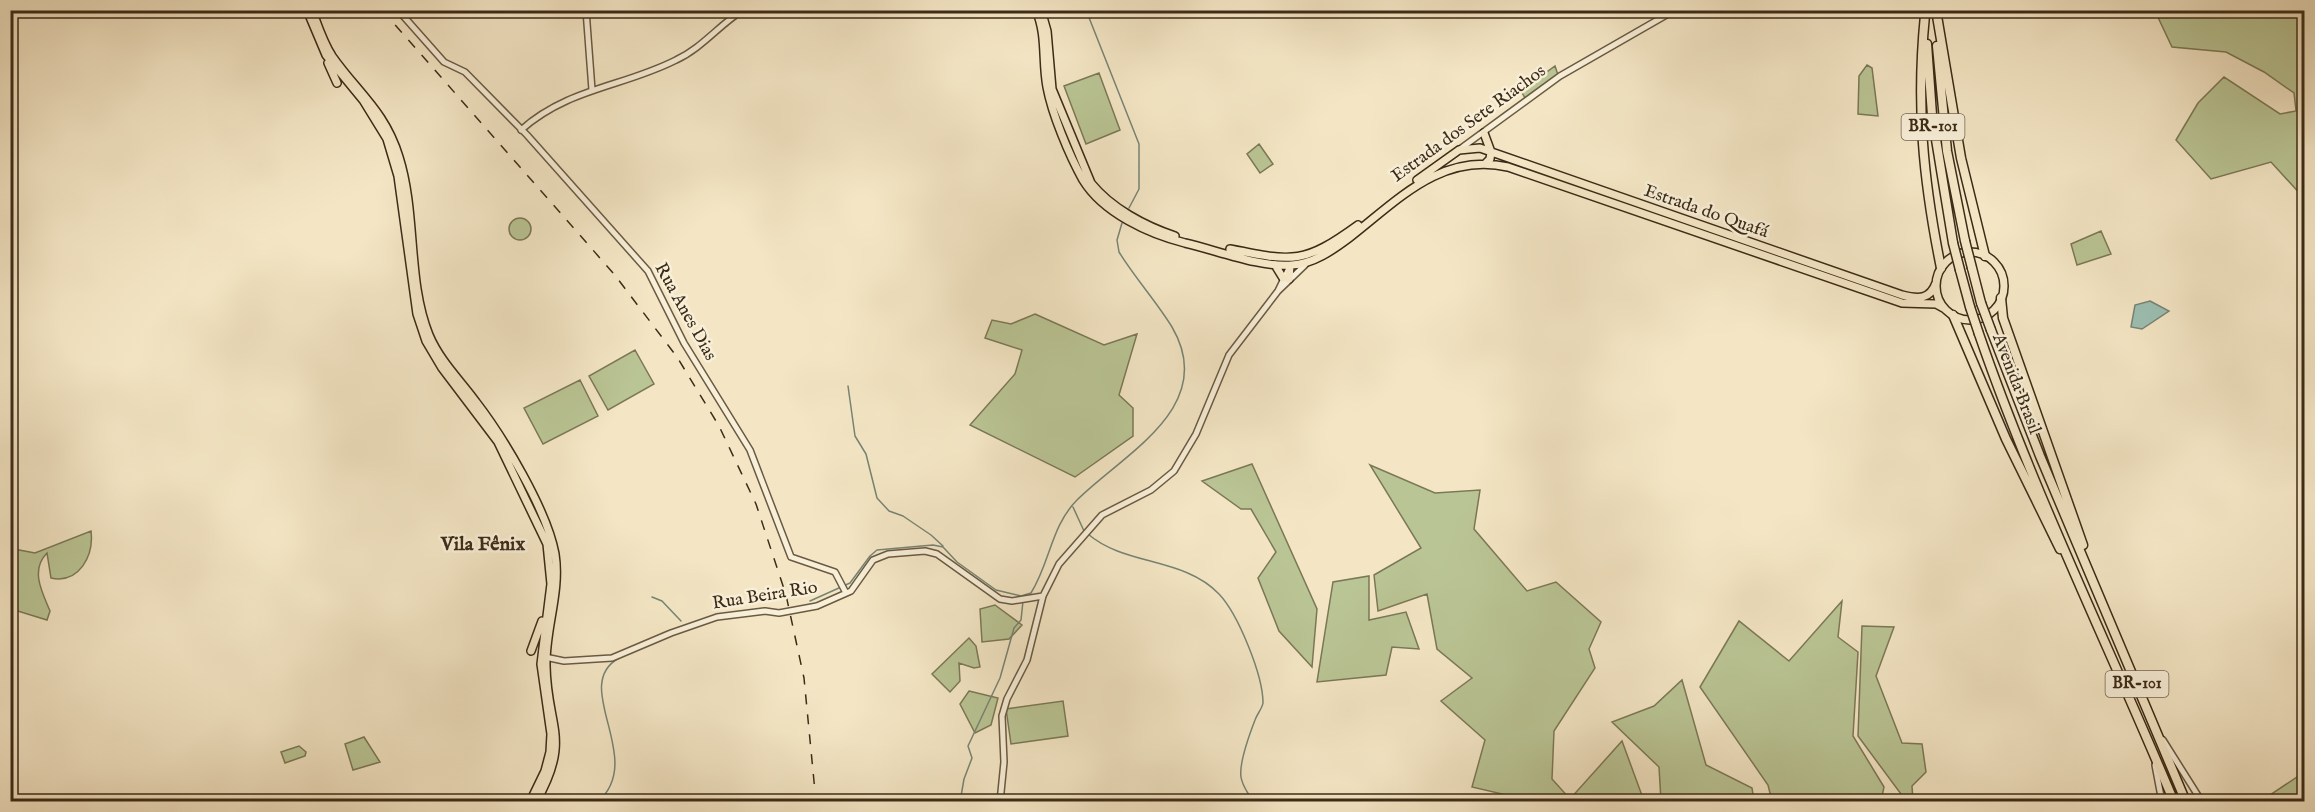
<svg xmlns="http://www.w3.org/2000/svg" width="2315" height="812" font-family="'IM FELL English',serif">
	<style>
		.green { fill: #bac595; stroke: #7b7856; stroke-width: 1.5 }
		.water { fill: #9cc0b4; stroke: #768475; stroke-width: 1.5 }
		.lines { fill: none; stroke-linecap: round; stroke-linejoin: round }
		.stream { stroke: #768475; stroke-width: 1.5 }
		.minor-casing { stroke: #6a5a42; stroke-width: 8 }
		.major-casing { stroke: #3c2b17; stroke-width: 10 }
		.highway-casing { stroke: #3c2b17; stroke-width: 11 }
		.minor { stroke: #f8efd9; stroke-width: 5 }
		.major { stroke: #f4e6c5; stroke-width: 7 }
		.highway { stroke: #f4e6c5; stroke-width: 8 }
		.rail { stroke: #3c2b17; stroke-width: 1.5; stroke-dasharray: 10 10; stroke-linecap: butt }
		.highway-bridge-casing { stroke: #3c2b17; stroke-width: 11; stroke-linecap: butt }
		.highway-bridge { stroke: #f4e6c5; stroke-width: 8 }
		.labels { text-anchor: middle; dominant-baseline: central; stroke-width: 5; stroke-linejoin: round; paint-order: stroke }
		.shield { fill: #f8efd9; stroke: #746651; stroke-width: 1.5 }
		.shield-label { font-size: 16px; font-weight: bold; fill: #3c2b17 }
		.street-label { font-size: 18px; fill: #3c2b17; stroke: #f8efd9 }
		.neighbourhood-label { font-size: 20px; font-weight: bold; fill: #3c2b17; stroke: #f8efd9 }
	</style>
	<rect width="100%" height="100%" fill="#f4e6c5"/>
	<filter id="stains"><feTurbulence type="fractalNoise" baseFrequency=".00333" numOctaves="4"/><feColorMatrix values="0 0 0 0 .2 0 0 0 0 .09 0 0 0 0 .02 0 0 0 .5 -.17"/></filter>
	<radialGradient id="worn" r=".72"><stop offset=".6" stop-color="#630" stop-opacity="0"/><stop offset="1" stop-color="#630" stop-opacity=".3"/></radialGradient>
	<path class="green" d="M 2155,11 L 2304,11 L 2304,198 L 2271,162 L 2211,179 L 2176,140 L 2198,103 L 2224,77 L 2280,114 L 2296,111 L 2294,93 L 2264,72 L 2226,52 L 2172,47 Z
		M 1867,65 L 1872,68 L 1878,116 L 1858,114 L 1859,76 Z
		M 1555,66 L 1558,75 L 1525,98 L 1521,91 Z
		M 1099,73 L 1120,130 L 1086,144 L 1064,86 Z
		M 1259,144 L 1273,164 L 1260,173 L 1247,154 Z
		M509 229a11 11 0 1 1 22 0a11 11 0 1 1-22 0Z
		M 2101,231 L 2111,254 L 2077,265 L 2071,244 Z
		M 1035,314 L 1104,345 L 1137,334 L 1119,395 L 1133,408 L 1133,436 L 1075,477 L 970,425 L 1015,374 L 1022,350 L 985,338 L 992,320 L 1011,324 Z
		M 635,350 L 654,384 L 608,410 L 589,376 Z
		M 580,380 L 598,416 L 543,444 L 524,408 Z
		M 1252,464 L 1317,609 L 1312,667 L 1279,631 L 1258,578 L 1276,552 L 1251,509 L 1241,509 L 1202,481 Z
		M 1370,465 L 1435,493 L 1480,490 L 1474,529 L 1527,591 L 1556,582 L 1601,622 L 1589,649 L 1595,668 L 1554,731 L 1552,779 L 1570,799 L 1622,741 L 1644,801 L 1514,801 L 1515,797 L 1472,787 L 1485,740 L 1441,701 L 1472,678 L 1437,649 L 1427,594 L 1378,611 L 1374,575 L 1421,548 Z
		M 91,531 C 94,556 79,584 51,578 L 47,553 C 30,570 42,592 50,611 L 47,620 L 11,609 L 11,544 L 14,549 L 35,553 Z
		M 1369,576 L 1369,620 L 1406,612 L 1419,649 L 1392,647 L 1386,675 L 1317,682 L 1333,582 Z
		M 1842,601 L 1838,637 L 1858,652 L 1853,736 L 1884,787 L 1881,801 L 1772,801 L 1768,785 L 1700,687 L 1739,621 L 1789,661 Z
		M 995,605 L 1022,625 L 1009,639 L 982,642 L 980,609 Z
		M 1862,626 L 1894,627 L 1876,676 L 1902,743 L 1922,744 L 1926,772 L 1912,786 L 1913,801 L 1897,801 L 1901,794 L 1858,736 Z
		M 969,638 L 976,646 L 980,667 L 974,668 L 959,663 L 960,681 L 950,692 L 932,674 Z
		M 1682,680 L 1706,765 L 1752,788 L 1754,801 L 1661,801 L 1659,767 L 1612,722 L 1654,706 Z
		M 969,691 L 998,698 L 991,725 L 975,733 L 960,704 Z
		M 1063,701 L 1068,736 L 1011,744 L 1006,709 Z
		M 364,737 L 380,762 L 353,770 L 345,744 Z
		M 299,746 L 306,752 L 305,756 L 285,763 L 281,752 Z
		M 2297,777 L 2304,779 L 2304,801 L 2261,801 Z"/>
	<path class="water" d="M 2150,301 L 2169,311 L 2142,329 L 2131,327 L 2135,305 Z"/>
	<g class="lines">
		<path class="stream" d="M 1086,10 L 1139,144 L 1139,189 L 1129,208
			M 848,386 L 855,436 L 866,454 L 877,498 L 889,511 L 903,516 L 931,535 L 943,546
			M 1073,507 L 1084,531
			M 1088,534 C 1125,566 1184,557 1219,594 C 1238,614 1263,675 1263,703 C 1262,709 1257,714 1255,720 C 1250,733 1239,764 1241,777 C 1242,786 1249,794 1253,802
			M 652,597 L 662,601 L 681,621
			M 810,601 L 850,583 L 870,556 L 877,550 L 933,545 L 943,547 L 957,562 L 996,590 L 1021,596 L 1031,593 C 1050,563 1051,526 1077,500 C 1123,454 1219,407 1172,327 C 1156,301 1135,278 1119,252 L 1117,240 L 1122,223
			M 598,802 C 647,758 569,686 619,658
			M 960,802 L 964,779 L 972,758 L 968,746 L 1000,678 L 1014,628 L 1021,620 L 1023,601"/>
		<defs>
			<path id="minor" d="M 398,10 L 444,62 L 465,72 L 527,135 L 648,271 L 684,343 L 750,450 L 791,557 L 835,572 L 846,593
				M 586,10 L 592,90
				M 521,130 C 568,88 623,87 676,60 C 702,48 719,25 743,10
				M 1460,149 L 1560,76 L 1675,10
				M 1278,291 L 1289,268
				M 545,657 L 564,661 L 612,658 L 671,633 L 717,617 L 765,611 L 779,613 L 817,606 L 851,591 L 873,560 L 888,554 L 925,551 L 937,554 L 1000,599 L 1012,601 L 1043,596
				M 2163,740 L 2202,802
				M 2155,765 L 2162,802
				M 1000,802 L 1004,762 L 1002,716 L 1007,699 L 1027,660 L 1043,596 L 1059,564 L 1102,515 L 1151,490 L 1174,471 L 1196,434 L 1229,355 L 1278,291 L 1305,265"/>
			<path id="major" d="M 307,10 L 326,55 L 363,100 L 387,139 L 398,176 L 417,314 L 426,341 L 442,368 L 498,442 L 547,544 L 551,584 L 541,664 L 551,734 L 550,752 L 545,771 L 530,802
				M 312,10 C 318,26 323,42 332,56 C 358,93 385,111 399,157 C 417,214 407,281 429,335 C 440,361 460,380 476,402 C 503,437 547,510 555,554 C 561,592 545,629 546,666 C 547,728 572,738 536,802
				M 1036,10 C 1047,35 1042,61 1047,87 C 1052,114 1069,155 1083,180 C 1103,213 1149,234 1185,243 C 1216,250 1261,268 1292,265 C 1313,264 1333,250 1349,238 C 1398,200 1441,152 1508,167 L 1902,303 L 1936,304 L 1945,309
				M 1041,10 L 1047,31 L 1052,89 L 1091,183 C 1111,208 1145,226 1175,236
				M 328,63 L 337,83
				M 1484,133 L 1491,152 L 1490,159 L 1485,164
				M 1417,180 L 1459,150 L 1480,148 L 1902,295 C 1918,299 1930,300 1936,283
				M 1230,249 C 1294,262 1304,264 1358,225
				M1936 286a34 34 0 1 1 68 0a34 34 0 1 1-68 0Z
				M 1275,265 L 1283,278
				M 1289,279 L 1290,266
				M 531,651 L 542,621"/>
			<path id="highway" d="M 1936,10 L 1961,158 L 1985,256
				M 1925,15 C 1916,105 1923,179 1941,268
				M 1927,44 L 1932,115 L 1953,243
				M 1937,46 L 1947,151 L 1965,241
				M 1972,268 L 1981,303
				M 1960,270 L 1970,307
				M 2001,298 L 2003,318 L 2083,545
				M 1953,315 L 2006,439 L 2060,549
				M 1991,330 L 2040,456 L 2186,802
				M 1979,334 C 2034,494 2109,646 2174,802"/>
		</defs>
		<use href="#minor" class="minor-casing"/>
		<use href="#major" class="major-casing"/>
		<use href="#highway" class="highway-casing"/>
		<use href="#minor" class="minor"/>
		<use href="#major" class="major"/>
		<use href="#highway" class="highway"/>
		<path class="rail" d="M 382,10 L 614,274 L 677,357 L 719,426 L 756,504 L 786,595 L 804,678 L 816,802"/>
		<defs>
			<path id="highway-bridge" d="M 1965,241 L 1972,268
				M 1953,243 L 1960,270
				M 1981,303 L 1991,330
				M 1970,307 L 1979,334"/>
		</defs>
		<use href="#highway-bridge" class="highway-bridge-casing"/>
		<use href="#highway-bridge" class="highway-bridge"/>
	</g>
	<g class="labels">
		<g class="shield">
			<rect x="1901.5" y="114" width="63" height="26" rx="4.5"/>
			<rect x="2105.5" y="671" width="63" height="26" rx="4.5"/>
		</g>
		<g class="shield-label">
			<text x="1933" y="127">BR-101</text>
			<text x="2137" y="684">BR-101</text>
		</g>
		<g class="street-label">
			<text transform="translate(1469 124) rotate(-36)">Estrada dos Sete Riachos</text>
			<text transform="translate(1706 212) rotate(19)">Estrada do Quafá</text>
			<text transform="translate(685 312) rotate(61)">Rua Anes Dias</text>
			<text transform="translate(2016 384) rotate(69)">Avenida Brasil</text>
			<text transform="translate(765 596) rotate(-9)">Rua Beira Rio</text>
		</g>
		<g class="neighbourhood-label">
			<text x="483" y="544">Vila Fênix</text>
		</g>
	</g>
	<rect width="2315" height="812" fill="none" stroke="#f4e6c5" stroke-width="36"/>
	<rect x="12" y="12" width="2291" height="788" fill="none" stroke="#3c2b17" stroke-width="3"/>
	<rect x="18" y="18" width="2279" height="776" fill="none" stroke="#3c2b17" stroke-width="1.5"/>
	<rect width="100%" height="100%" filter="url(#stains)"/>
	<rect width="100%" height="100%" fill="url(#worn)"/>
</svg>
